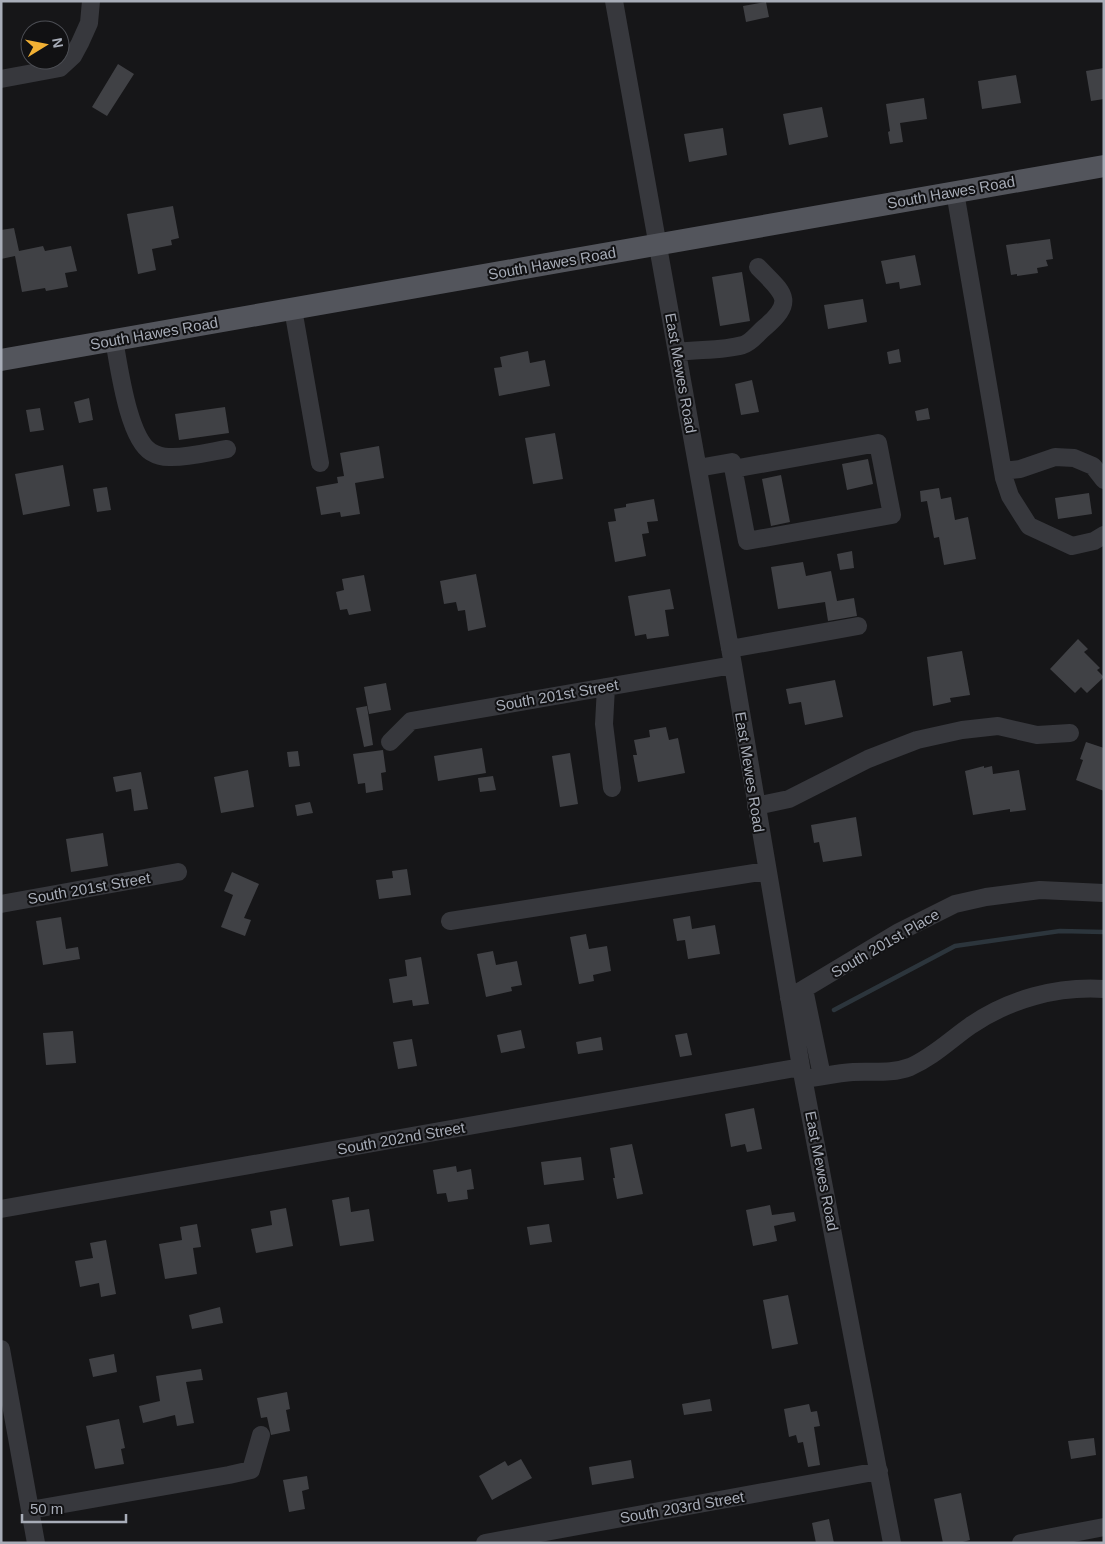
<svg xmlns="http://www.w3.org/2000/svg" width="1105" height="1544" font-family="Helvetica,sans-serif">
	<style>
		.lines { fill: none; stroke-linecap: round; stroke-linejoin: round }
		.stream { stroke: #2c353c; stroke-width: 4.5 }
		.building { fill: #404145 }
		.minor { stroke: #37383d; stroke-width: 18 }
		.major { stroke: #53555c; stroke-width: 22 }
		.labels { text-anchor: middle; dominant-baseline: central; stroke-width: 4; stroke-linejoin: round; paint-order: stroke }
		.street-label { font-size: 15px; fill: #a8adb8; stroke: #111113 }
	</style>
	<rect width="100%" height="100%" fill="#161618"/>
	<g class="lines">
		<path class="stream" d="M 834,1010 L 955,946 L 1060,931 L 1104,932"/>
	</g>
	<path class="building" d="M 766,2 L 769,17 L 746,22 L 743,6 Z
		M 118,64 L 134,74 L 107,116 L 92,107 Z
		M 1104,68 L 1104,99 L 1091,101 L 1086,71 Z
		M 1016,75 L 1021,103 L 982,109 L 978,81 Z
		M 924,98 L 927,119 L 900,123 L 903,142 L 890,144 L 888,132 L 890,131 L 886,104 Z
		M 822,107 L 828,137 L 789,145 L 783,114 Z
		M 723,128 L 727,155 L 689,162 L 684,134 Z
		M 173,206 L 179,238 L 171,240 L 172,245 L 152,249 L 156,270 L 138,274 L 127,214 Z
		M 14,228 L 19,251 L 43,246 L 45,251 L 71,246 L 77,271 L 65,273 L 68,287 L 46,291 L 45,288 L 22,292 L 15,256 L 1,259 L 1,230 Z
		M 1050,239 L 1053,259 L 1046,260 L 1048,266 L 1037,268 L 1038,273 L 1017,276 L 1017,274 L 1011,275 L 1006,245 Z
		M 915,255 L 921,285 L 900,289 L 899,282 L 886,284 L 881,261 Z
		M 742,272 L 750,321 L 720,326 L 712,277 Z
		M 863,299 L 867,322 L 828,329 L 824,305 Z
		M 899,349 L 901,362 L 889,364 L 887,352 Z
		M 528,351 L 530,363 L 545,360 L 550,386 L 499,396 L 494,368 L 502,367 L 500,357 Z
		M 752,380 L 759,412 L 741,415 L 735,384 Z
		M 89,398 L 93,420 L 79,423 L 74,402 Z
		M 225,407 L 229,433 L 179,440 L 175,414 Z
		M 40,408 L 44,430 L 30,432 L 26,410 Z
		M 928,408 L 930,419 L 917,421 L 915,411 Z
		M 555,433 L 563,479 L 533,484 L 525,438 Z
		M 379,446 L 384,478 L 355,483 L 360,514 L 341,517 L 340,512 L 321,515 L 316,487 L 338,483 L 337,477 L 344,476 L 340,453 Z
		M 868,459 L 873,484 L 847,490 L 842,464 Z
		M 63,465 L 70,506 L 23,515 L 15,474 Z
		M 781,475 L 790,522 L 771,526 L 762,479 Z
		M 107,487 L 111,510 L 97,512 L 93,489 Z
		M 939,488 L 941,499 L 951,497 L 955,520 L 968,517 L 976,559 L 944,565 L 939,537 L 934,538 L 927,501 L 921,502 L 920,491 Z
		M 1089,493 L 1092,514 L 1058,519 L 1055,498 Z
		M 654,499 L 658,521 L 647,522 L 649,533 L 642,534 L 646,556 L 615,562 L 608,522 L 616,521 L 614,509 L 626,507 L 626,504 Z
		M 852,551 L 854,568 L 840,570 L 837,554 Z
		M 803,562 L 806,576 L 831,571 L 837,601 L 854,598 L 857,616 L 828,621 L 825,602 L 778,609 L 771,567 Z
		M 476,574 L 486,627 L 468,631 L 465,610 L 458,611 L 456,602 L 444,604 L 440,581 Z
		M 364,575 L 371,611 L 349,615 L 347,609 L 340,610 L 336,592 L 344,590 L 342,579 Z
		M 670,589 L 674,609 L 665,610 L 669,636 L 647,639 L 646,634 L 635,636 L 628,596 Z
		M 1078,639 L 1088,649 L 1084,652 L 1100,668 L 1097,670 L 1104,677 L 1087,693 L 1081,687 L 1075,693 L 1050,669 Z
		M 962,651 L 970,695 L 950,698 L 951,702 L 933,706 L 927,657 Z
		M 835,680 L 843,717 L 805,725 L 801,702 L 789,704 L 786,689 Z
		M 386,683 L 391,710 L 369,714 L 364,687 Z
		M 367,706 L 373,745 L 364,747 L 356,708 Z
		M 666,727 L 669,740 L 678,738 L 685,773 L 638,782 L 633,755 L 637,755 L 634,740 L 650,737 L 649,730 Z
		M 1086,742 L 1104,748 L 1104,791 L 1076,780 L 1083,760 L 1080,759 Z
		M 482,748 L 486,773 L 438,781 L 434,756 Z
		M 383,750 L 386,772 L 381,773 L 383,790 L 366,793 L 365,783 L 358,784 L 353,754 Z
		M 298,751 L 300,766 L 289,767 L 287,752 Z
		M 570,753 L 578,804 L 560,807 L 552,756 Z
		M 984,766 L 984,768 L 992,766 L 993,774 L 1019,770 L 1026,810 L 1010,812 L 1010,809 L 973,815 L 965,771 Z
		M 248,770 L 254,807 L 221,813 L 214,777 Z
		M 141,772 L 148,809 L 134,811 L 131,789 L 116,792 L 113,777 Z
		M 493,776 L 496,790 L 480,792 L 478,778 Z
		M 310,802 L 313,813 L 297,816 L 295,805 Z
		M 856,817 L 862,856 L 823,862 L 819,842 L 814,843 L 811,825 Z
		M 103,833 L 108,866 L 71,872 L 66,839 Z
		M 407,869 L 411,895 L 379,899 L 376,880 L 393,878 L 392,871 Z
		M 232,872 L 259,884 L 244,918 L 251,920 L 245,936 L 221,927 L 233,895 L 224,891 Z
		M 690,916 L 692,929 L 715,925 L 720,954 L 688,959 L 685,940 L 677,941 L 673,919 Z
		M 61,917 L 66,949 L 78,947 L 80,959 L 43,965 L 36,921 Z
		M 586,934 L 589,949 L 607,946 L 611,971 L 593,975 L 594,981 L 579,984 L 570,937 Z
		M 493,951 L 496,965 L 517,961 L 522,985 L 511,987 L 512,991 L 486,997 L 477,954 Z
		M 421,957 L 429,1004 L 413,1006 L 412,1000 L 393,1003 L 389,979 L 407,976 L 405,960 Z
		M 521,1030 L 525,1048 L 501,1053 L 497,1035 Z
		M 73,1031 L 76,1063 L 46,1065 L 43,1033 Z
		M 687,1033 L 692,1055 L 680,1057 L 675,1035 Z
		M 601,1037 L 603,1050 L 578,1054 L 576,1042 Z
		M 412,1039 L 417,1066 L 398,1069 L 393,1042 Z
		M 754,1108 L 762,1149 L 747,1152 L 745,1144 L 731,1147 L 725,1114 Z
		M 632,1144 L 643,1194 L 617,1199 L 613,1178 L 615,1178 L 610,1148 Z
		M 581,1157 L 584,1180 L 544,1185 L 541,1162 Z
		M 456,1166 L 457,1172 L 471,1169 L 474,1189 L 467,1190 L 468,1199 L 448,1202 L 446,1193 L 437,1194 L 433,1170 Z
		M 349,1197 L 351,1212 L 369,1209 L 374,1241 L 340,1246 L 332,1200 Z
		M 770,1205 L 772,1215 L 794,1212 L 796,1221 L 774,1226 L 777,1241 L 753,1246 L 746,1210 Z
		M 286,1208 L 293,1246 L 256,1253 L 251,1229 L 272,1225 L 270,1211 Z
		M 197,1224 L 201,1247 L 193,1248 L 197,1274 L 165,1279 L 159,1244 L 182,1240 L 180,1227 Z
		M 549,1224 L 552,1242 L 530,1245 L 527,1227 Z
		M 106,1240 L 116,1294 L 101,1297 L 99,1283 L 80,1287 L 75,1261 L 93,1258 L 90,1243 Z
		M 788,1295 L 798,1344 L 772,1349 L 763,1300 Z
		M 220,1307 L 223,1323 L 192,1329 L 189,1315 Z
		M 114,1354 L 117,1372 L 93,1377 L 89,1359 Z
		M 201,1369 L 203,1380 L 186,1382 L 194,1423 L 177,1426 L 175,1415 L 143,1423 L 139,1406 L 160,1401 L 156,1376 Z
		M 287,1392 L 290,1409 L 286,1410 L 290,1431 L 271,1435 L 267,1417 L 261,1418 L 257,1398 Z
		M 710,1399 L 712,1411 L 684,1415 L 682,1404 Z
		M 809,1404 L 811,1412 L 817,1411 L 820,1426 L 814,1427 L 820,1465 L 808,1467 L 803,1442 L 798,1443 L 796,1435 L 789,1437 L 784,1409 Z
		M 119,1419 L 125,1448 L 121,1449 L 124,1464 L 95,1469 L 86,1426 Z
		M 1094,1438 L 1096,1455 L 1071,1459 L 1068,1441 Z
		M 521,1459 L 532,1478 L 492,1500 L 479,1476 L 505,1461 L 508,1466 Z
		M 631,1460 L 634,1478 L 592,1485 L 589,1467 Z
		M 307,1476 L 309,1489 L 302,1491 L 305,1509 L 289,1512 L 283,1480 Z
		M 961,1493 L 970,1540 L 959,1543 L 943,1543 L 934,1499 Z
		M 829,1519 L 834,1543 L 816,1543 L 812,1523 Z"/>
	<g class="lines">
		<path class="minor" d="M 614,1 L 733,665 L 801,1067 L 892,1543
			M 1,79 L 60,68 L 73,56 L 80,43 L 89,23 L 91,1
			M 955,192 L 1004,478 L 1010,496 L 1029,526 L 1072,546 L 1094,541 L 1104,535
			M 293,309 L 320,463
			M 114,340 C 119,366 128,438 151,452 C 156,455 164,457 169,457 C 188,458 208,452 227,449
			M 677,352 C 699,349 722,351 743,345 C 751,343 758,333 764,328 C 797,300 783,293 758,267
			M 698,468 L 732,462 L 747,541 L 892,515 L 878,443 L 733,469
			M 1003,471 L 1020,469 L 1055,457 L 1074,458 L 1093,466 L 1104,480
			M 730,649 L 858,626
			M 606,687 L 604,724 L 612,788
			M 390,742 L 411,721 L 733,665
			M 756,806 L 789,799 L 868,759 L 917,740 L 962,730 L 998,726 L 1037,735 L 1070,733
			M 1,904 L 178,872
			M 450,921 L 766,871
			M 804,989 L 822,1076
			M 789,998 L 899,932 L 955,904 L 986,897 L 1040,890 L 1104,893
			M 804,1079 C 820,1077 837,1073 853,1072 C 872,1071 892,1074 910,1067 C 933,1057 950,1040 970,1026 C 1009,999 1057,986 1104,989
			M 1,1209 L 801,1067
			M 1,1349 L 36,1543
			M 30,1510 L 229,1475 L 251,1470 L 261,1435
			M 485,1543 L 879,1471
			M 1021,1543 L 1104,1527"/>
		<path class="major" d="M 1,360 L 1104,166"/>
	</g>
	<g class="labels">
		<g class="street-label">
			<text transform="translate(951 192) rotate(-10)">South Hawes Road</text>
			<text transform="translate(552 263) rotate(-10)">South Hawes Road</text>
			<text transform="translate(154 333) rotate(-10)">South Hawes Road</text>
			<text transform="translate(681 373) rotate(80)">East Mewes Road</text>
			<text transform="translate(557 695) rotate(-10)">South 201st Street</text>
			<text transform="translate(750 772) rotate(81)">East Mewes Road</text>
			<text transform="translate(89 888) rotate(-10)">South 201st Street</text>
			<text transform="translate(885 943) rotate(-30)">South 201st Place</text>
			<text transform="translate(401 1138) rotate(-10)">South 202nd Street</text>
			<text transform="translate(822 1171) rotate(79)">East Mewes Road</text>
			<text transform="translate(682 1507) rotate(-10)">South 203rd Street</text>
		</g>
	</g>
	<rect width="1105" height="1544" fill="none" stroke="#a8adb8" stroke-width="5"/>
	<g transform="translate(45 45) rotate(80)"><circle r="24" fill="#111113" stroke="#4d4f55"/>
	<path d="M0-4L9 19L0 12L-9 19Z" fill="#f2b134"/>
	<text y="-8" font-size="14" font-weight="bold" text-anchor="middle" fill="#a8adb8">N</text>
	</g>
	<path d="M22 1514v8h104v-8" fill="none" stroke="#a8adb8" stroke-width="2.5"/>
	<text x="30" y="1514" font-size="15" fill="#a8adb8" stroke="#111113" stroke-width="4" paint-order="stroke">50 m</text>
</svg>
